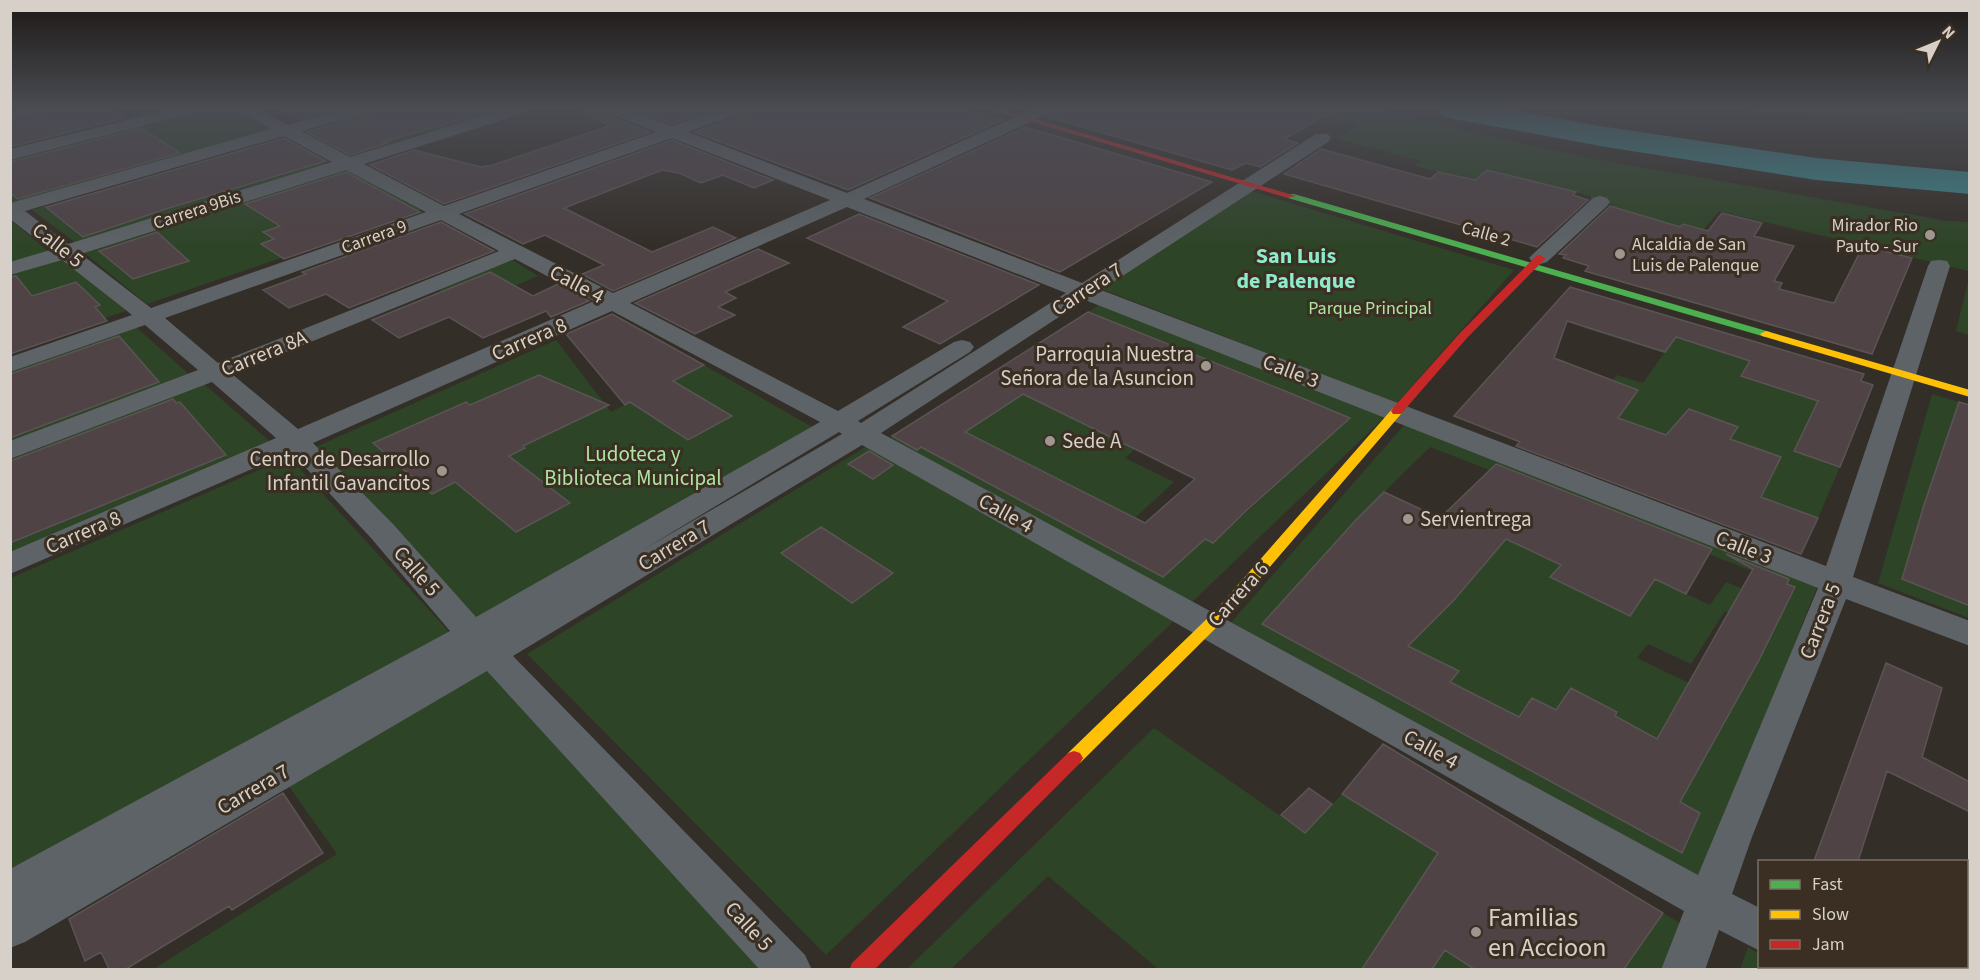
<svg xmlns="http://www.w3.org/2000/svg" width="1980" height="980" font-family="'Source Sans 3',sans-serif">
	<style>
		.green { fill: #2e4427; fill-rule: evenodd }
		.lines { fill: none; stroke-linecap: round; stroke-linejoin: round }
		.river { fill: #3a8489; fill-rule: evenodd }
		.building { fill: #4f4346; stroke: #5b5454; stroke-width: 1.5; fill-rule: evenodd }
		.street { fill: #5d6367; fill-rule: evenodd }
		.fast { fill: #4caf50; fill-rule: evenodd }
		.slow { fill: #ffc107; fill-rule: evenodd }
		.jam { fill: #c62828; fill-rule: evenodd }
		.poi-dot { fill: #9e9790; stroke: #3a2f22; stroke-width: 2 }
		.labels { text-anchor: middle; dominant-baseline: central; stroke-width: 6; stroke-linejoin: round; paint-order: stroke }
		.far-street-label { font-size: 18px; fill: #d7d0c8; stroke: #3a2f22 }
		.far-poi-label { font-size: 18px; fill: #d7d0c8; stroke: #3a2f22; text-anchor: end }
		.far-park-label { font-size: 18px; fill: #aee6a1; stroke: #3a2f22 }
		.street-label { font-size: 21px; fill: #d7d0c8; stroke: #3a2f22 }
		.poi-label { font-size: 21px; fill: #d7d0c8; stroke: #3a2f22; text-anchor: end }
		.park-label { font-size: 21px; fill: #aee6a1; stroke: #3a2f22 }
		.far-district-label { font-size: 22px; font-weight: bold; fill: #8feac9; stroke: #3a2f22 }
		.near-poi-label { font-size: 26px; fill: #d7d0c8; stroke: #3a2f22; text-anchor: start }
	</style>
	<rect width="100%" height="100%" fill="#342e28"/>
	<path class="green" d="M 196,109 L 239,109 L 279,131 L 17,205 L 11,200 L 11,156 Z
		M 368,109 L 513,109 L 350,159 L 295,130 Z
		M 1295,109 L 1379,109 L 1458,129 L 1583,157 L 1948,221 L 1969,222 L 1969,271 L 1719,211 L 1703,230 L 1683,224 L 1680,227 L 1612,207 L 1613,205 L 1590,199 L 1591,196 L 1488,171 L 1475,180 L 1414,166 L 1420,161 L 1336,139 L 1357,126 Z
		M 1707,109 L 1969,109 L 1969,122 L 1946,122 Z
		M 294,146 L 328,165 L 76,243 L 32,210 L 45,206 L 57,215 ZM 283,174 L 81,235 L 69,224 Z
		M 346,167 L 423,209 L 147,304 L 82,251 Z
		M 1251,191 L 1514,270 L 1397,403 L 1099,288 Z
		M 11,220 L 49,252 L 11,264 Z
		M 60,256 L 126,311 L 11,350 L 10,272 Z
		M 513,260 L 538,276 L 469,306 L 438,289 Z
		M 1969,278 L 1969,335 L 1956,331 Z
		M 1105,301 L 1389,413 L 1190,604 L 888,439 L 897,434 L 1163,577 L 1205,539 L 1213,543 L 1350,418 L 1088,312 Z
		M 1589,322 L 1667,334 L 1750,361 L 1741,377 L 1802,396 L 1820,397 L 1794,451 L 1840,467 L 1818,518 L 1735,487 L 1767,484 L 1781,457 L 1730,439 L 1738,427 L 1689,409 L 1680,421 L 1707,440 L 1672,427 L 1666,435 L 1633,423 L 1630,427 L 1596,401 L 1617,375 L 1643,383 L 1664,353 L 1584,328 Z
		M 136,327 L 191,376 L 11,443 L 11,370 Z
		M 556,340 L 611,412 L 704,365 L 814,428 L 473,627 L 311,449 Z
		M 204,384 L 274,445 L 11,558 L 11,459 Z
		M 1022,394 L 1135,449 L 1125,458 L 1174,482 L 1135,518 L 965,432 Z
		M 1932,394 L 1969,405 L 1969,618 L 1878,583 Z
		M 1408,421 L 1819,582 L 1699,884 L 1227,627 ZM 1430,447 L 1794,587 L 1679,801 L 1700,813 L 1682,852 L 1262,624 L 1362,514 Z
		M 867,446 L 1177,618 L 826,955 L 527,654 Z
		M 289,457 L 452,635 L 11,879 L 11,578 Z
		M 1499,535 L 1561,565 L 1551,577 L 1630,616 L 1655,579 L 1710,605 L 1726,582 L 1747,591 L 1734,615 L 1725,611 L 1691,664 L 1648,644 L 1637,658 L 1689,683 L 1657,739 L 1615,716 L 1617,712 L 1571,689 L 1556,710 L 1532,698 L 1519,717 L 1450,682 L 1458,671 L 1431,657 L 1422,669 L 1396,627 L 1442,613 L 1479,571 Z
		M 486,665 L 760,970 L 152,970 L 337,854 L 288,785 Z
		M 1154,728 L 1305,833 L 1342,794 L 1438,853 L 1362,969 L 1158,969 L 1048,876 L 951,969 L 906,970 Z
		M 1663,913 L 1685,926 L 1668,969 L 1624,970 Z
		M 1748,947 L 1759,954 L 1760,966 L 1781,967 L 1787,969 L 1740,969 Z
		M 1445,950 L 1474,969 L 1432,970 Z"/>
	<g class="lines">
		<path class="river" d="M 1439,109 L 1508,109 L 1600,126 L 1816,158 L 1970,172 L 1970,194 L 1816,180 L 1600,146 L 1455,119 L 1443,116 Z"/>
	</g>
	<path class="building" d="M 55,109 L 110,109 L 125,118 L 10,147 L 10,122 Z
		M 279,109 L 337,109 L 300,119 Z
		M 371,109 L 473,109 L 474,116 L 383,142 L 387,143 L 350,155 L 307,132 L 368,114 Z
		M 580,109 L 602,109 L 605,114 L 650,132 L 444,204 L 370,165 L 414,150 L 481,167 L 493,165 L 609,126 Z
		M 632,109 L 717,109 L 672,124 Z
		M 748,109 L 959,109 L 1003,120 L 848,190 L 694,132 L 745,114 Z
		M 1056,109 L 1338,109 L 1284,139 L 1298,143 L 1260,167 L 1246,163 L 1232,170 L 1047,117 Z
		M 1025,127 L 1212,182 L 1060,272 L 870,198 Z
		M 141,128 L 180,153 L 18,199 L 10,193 L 10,162 Z
		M 284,138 L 326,161 L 169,208 L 83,237 L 46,207 Z
		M 672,140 L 773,180 L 754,188 L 723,175 L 701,183 L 679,173 L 662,170 L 564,208 L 652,252 L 713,227 L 736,238 L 613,291 L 582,274 L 604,265 L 545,235 L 523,244 L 465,214 Z
		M 1321,149 L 1430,179 L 1438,172 L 1475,180 L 1487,170 L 1576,192 L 1573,195 L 1588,200 L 1537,247 L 1284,174 Z
		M 346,172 L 420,212 L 284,259 L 261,244 L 274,239 L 263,232 L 280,226 L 245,204 Z
		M 1610,206 L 1680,227 L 1683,224 L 1708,231 L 1722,213 L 1762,223 L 1754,236 L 1794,246 L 1774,281 L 1782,283 L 1779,289 L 1829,302 L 1834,303 L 1863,246 L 1912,258 L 1872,354 L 1585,271 L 1589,266 L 1563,258 L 1566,255 L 1559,254 Z
		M 859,214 L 1039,285 L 940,344 L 903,327 L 948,301 L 807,238 Z
		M 441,222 L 494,251 L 349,308 L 326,294 L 289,308 L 263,290 L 306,274 L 302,272 Z
		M 157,232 L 189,261 L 133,279 L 99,251 Z
		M 758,249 L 789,263 L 725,292 L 736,298 L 718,307 L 735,315 L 695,334 L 635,303 Z
		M 490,272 L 533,296 L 558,284 L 589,301 L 551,317 L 546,311 L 483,338 L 449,317 L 399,338 L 372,320 Z
		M 16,276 L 32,296 L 76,282 L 100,305 L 95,307 L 107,321 L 10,354 L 10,277 Z
		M 1570,287 L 1864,374 L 1861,381 L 1873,385 L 1840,467 L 1794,451 L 1818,401 L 1741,376 L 1750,361 L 1676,337 L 1665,352 L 1567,321 L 1554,358 L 1638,390 L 1618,418 L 1666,435 L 1689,409 L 1738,427 L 1730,439 L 1781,457 L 1761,497 L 1818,518 L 1801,554 L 1516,446 L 1520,442 L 1454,416 Z
		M 1088,312 L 1290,393 L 1350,418 L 1247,510 L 1213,543 L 1205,539 L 1163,577 L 921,447 L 917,450 L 892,436 ZM 1023,394 L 1135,449 L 1195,479 L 1145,523 L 965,432 Z
		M 612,314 L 704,365 L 673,381 L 732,416 L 688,440 L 630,402 L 625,405 L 566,334 Z
		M 119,336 L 159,382 L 10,438 L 10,374 Z
		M 539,375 L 609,405 L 523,446 L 525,448 L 509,456 L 570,503 L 516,532 L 455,482 L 432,494 L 373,443 L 466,402 L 470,405 Z
		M 173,399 L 176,403 L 180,402 L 226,455 L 10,543 L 10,461 Z
		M 1959,402 L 1970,405 L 1970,606 L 1902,579 L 1924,505 Z
		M 869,451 L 893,465 L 873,479 L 848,464 Z
		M 1496,464 L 1712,549 L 1686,594 L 1655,579 L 1630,616 L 1550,577 L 1561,565 L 1506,539 L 1454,600 L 1408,646 L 1459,671 L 1450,682 L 1519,717 L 1532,698 L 1556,710 L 1571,688 L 1617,712 L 1615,716 L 1657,739 L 1753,569 L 1726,554 L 1789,579 L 1787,584 L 1795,587 L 1759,660 L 1680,802 L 1700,813 L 1682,853 L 1262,624 L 1355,521 L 1384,492 L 1440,518 Z
		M 821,527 L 893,573 L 852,603 L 781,553 Z
		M 1886,663 L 1942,688 L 1922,757 L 1970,782 L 1970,812 L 1887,771 L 1858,861 L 1814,861 Z
		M 1383,744 L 1663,913 L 1624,969 L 1474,969 L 1445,950 L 1432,969 L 1362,969 L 1438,853 L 1342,794 Z
		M 1309,788 L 1332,804 L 1305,833 L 1281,815 Z
		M 283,793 L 323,853 L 232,910 L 229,906 L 126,969 L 109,969 L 101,952 L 85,961 L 69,919 Z"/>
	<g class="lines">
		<path class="street" d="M 15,109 L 43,109 L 41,112 L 10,120 L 10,110 Z
			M 171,109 L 198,109 L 196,112 L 10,160 L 10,149 Z
			M 237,109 L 257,109 L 288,125 L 344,109 L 369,109 L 367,112 L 301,131 L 350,157 L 505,109 L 529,109 L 527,112 L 364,164 L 444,206 L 656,132 L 606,112 L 604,109 L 626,109 L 672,126 L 723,109 L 746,109 L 744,112 L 688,132 L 847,193 L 1033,109 L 1054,109 L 1052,112 L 864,199 L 1082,283 L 1316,134 L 1328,134 L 1331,138 L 1328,142 L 1101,290 L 1826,566 L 1928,266 L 1931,261 L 1939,260 L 1947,261 L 1950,266 L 1853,577 L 1970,621 L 1970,646 L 1846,599 L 1752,837 L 1732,894 L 1760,908 L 1760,951 L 1719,930 L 1705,970 L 1661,970 L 1684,911 L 862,445 L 513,656 L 805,955 L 812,970 L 760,970 L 487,671 L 25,942 L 10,948 L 10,869 L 450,631 L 371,538 L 291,452 L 10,574 L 10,552 L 276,438 L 212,382 L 10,459 L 10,441 L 198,370 L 145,325 L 10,372 L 10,357 L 132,315 L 62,260 L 10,275 L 10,262 L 50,250 L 10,219 L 10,203 L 271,129 ZM 284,136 L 332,162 L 68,244 L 25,211 ZM 672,138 L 830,200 L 613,293 L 459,214 ZM 346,170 L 426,212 L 151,308 L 81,254 ZM 847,207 L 1066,293 L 861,423 L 858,421 L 970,352 L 974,347 L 970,342 L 962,340 L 954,342 L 838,411 L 630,303 ZM 441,220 L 499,251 L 218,363 L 165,318 ZM 515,259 L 594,301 L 298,429 L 232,374 ZM 1085,300 L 1818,588 L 1698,875 L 881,433 ZM 612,311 L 820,422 L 476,617 L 393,524 L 313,443 ZM 839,432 L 842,434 L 641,551 Z
			M 1600,196 L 1607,198 L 1610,202 L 1607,206 L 1547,262 L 1540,264 L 1533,262 L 1529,258 L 1533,254 L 1593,198 Z
			M 1802,966 L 1849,966 L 1851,970 L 1804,970 Z"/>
		<path class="fast" d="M 1288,194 L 1294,194 L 1770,332 L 1772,334 L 1766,337 L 1762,336 L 1288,198 Z"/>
		<path class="slow" d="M 1766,331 L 1970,390 L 1970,397 L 1762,336 L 1760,334 Z
			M 1397,407 L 1403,411 L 1401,414 L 1226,618 L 1080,763 L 1074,765 L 1068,763 L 1065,758 L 1068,753 L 1216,610 L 1393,408 Z"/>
		<path class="jam" d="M 989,109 L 1001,109 L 1296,196 L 1288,198 Z
			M 1540,255 L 1545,258 L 1544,260 L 1467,338 L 1401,414 L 1393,414 L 1391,411 L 1393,408 L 1459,334 L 1536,256 Z
			M 1074,751 L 1080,753 L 1083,758 L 1080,763 L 874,970 L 849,970 L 852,963 L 1068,753 Z"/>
	</g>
	<linearGradient id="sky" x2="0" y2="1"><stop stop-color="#1d1916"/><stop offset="0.44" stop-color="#4a4c53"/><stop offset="1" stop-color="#4a4c53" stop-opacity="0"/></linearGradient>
	<rect width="1980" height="246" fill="url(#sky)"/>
	<g class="poi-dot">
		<circle cx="1930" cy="235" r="6"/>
		<circle cx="1620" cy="254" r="6"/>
		<circle cx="1206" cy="366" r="6"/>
		<circle cx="1050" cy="441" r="6"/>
		<circle cx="442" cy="471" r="6"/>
		<circle cx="1408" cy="519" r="6"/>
		<circle cx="1476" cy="932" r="6"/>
	</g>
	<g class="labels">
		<g class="far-street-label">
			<text transform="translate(197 210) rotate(-18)">Carrera 9Bis</text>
			<text transform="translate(1486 234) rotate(16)">Calle 2</text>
			<text transform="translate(374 237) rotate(-20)">Carrera 9</text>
		</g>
		<g class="far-poi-label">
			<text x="1918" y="225">Mirador Rio<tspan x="1918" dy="21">Pauto - Sur</tspan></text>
			<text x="1632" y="244" text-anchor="start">Alcaldia de San<tspan x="1632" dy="21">Luis de Palenque</tspan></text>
		</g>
		<g class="far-park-label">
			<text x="1370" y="308">Parque Principal</text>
		</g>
		<g class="street-label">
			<text transform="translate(58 245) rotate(38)">Calle 5</text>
			<text transform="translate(577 284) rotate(28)">Calle 4</text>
			<text transform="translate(1087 289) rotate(-33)">Carrera 7</text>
			<text transform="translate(529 339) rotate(-23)">Carrera 8</text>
			<text transform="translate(264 353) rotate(-22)">Carrera 8A</text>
			<text transform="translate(1291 371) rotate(21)">Calle 3</text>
			<text transform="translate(1006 513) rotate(29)">Calle 4</text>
			<text transform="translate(83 532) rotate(-23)">Carrera 8</text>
			<text transform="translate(674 545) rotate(-31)">Carrera 7</text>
			<text transform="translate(1744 547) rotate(21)">Calle 3</text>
			<text transform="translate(417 571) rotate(49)">Calle 5</text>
			<text transform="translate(1238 594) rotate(-48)">Carrera 6</text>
			<text transform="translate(1820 621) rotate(-69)">Carrera 5</text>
			<text transform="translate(1431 749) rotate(29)">Calle 4</text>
			<text transform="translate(253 789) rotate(-30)">Carrera 7</text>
			<text transform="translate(749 926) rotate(47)">Calle 5</text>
		</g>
		<g class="poi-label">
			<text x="1194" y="354">Parroquia Nuestra<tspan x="1194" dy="24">Señora de la Asuncion</tspan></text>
			<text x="1062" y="441" text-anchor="start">Sede A</text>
			<text x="430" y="459">Centro de Desarrollo<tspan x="430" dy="24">Infantil Gavancitos</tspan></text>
			<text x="1420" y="519" text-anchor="start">Servientrega</text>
		</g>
		<g class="park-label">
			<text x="633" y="454">Ludoteca y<tspan x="633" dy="24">Biblioteca Municipal</tspan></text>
		</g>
		<g class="far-district-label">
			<text x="1296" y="256">San Luis<tspan x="1296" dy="25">de Palenque</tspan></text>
		</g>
		<g class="near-poi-label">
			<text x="1488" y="917">Familias<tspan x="1488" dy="30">en Accioon</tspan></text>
		</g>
	</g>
	<rect width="1980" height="980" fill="none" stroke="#d7d0c8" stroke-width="24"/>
	<rect x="1758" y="860" width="210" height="108" fill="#3a2f22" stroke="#796f64" stroke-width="1.5"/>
	<rect x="1770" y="880" width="30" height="9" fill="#4caf50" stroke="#796f64" stroke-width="1.5"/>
	<text x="1812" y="890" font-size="18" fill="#d7d0c8">Fast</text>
	<rect x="1770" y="910" width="30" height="9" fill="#ffc107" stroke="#796f64" stroke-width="1.5"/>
	<text x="1812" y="920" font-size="18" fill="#d7d0c8">Slow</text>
	<rect x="1770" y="940" width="30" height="9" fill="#c62828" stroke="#796f64" stroke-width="1.5"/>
	<text x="1812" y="950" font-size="18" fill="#d7d0c8">Jam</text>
	<g transform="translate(1938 42) rotate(47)" stroke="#3a2f22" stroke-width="4.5" paint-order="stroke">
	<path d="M0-4.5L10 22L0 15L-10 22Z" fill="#d7d0c8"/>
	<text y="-9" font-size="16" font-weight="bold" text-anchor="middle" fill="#d7d0c8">N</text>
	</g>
</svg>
